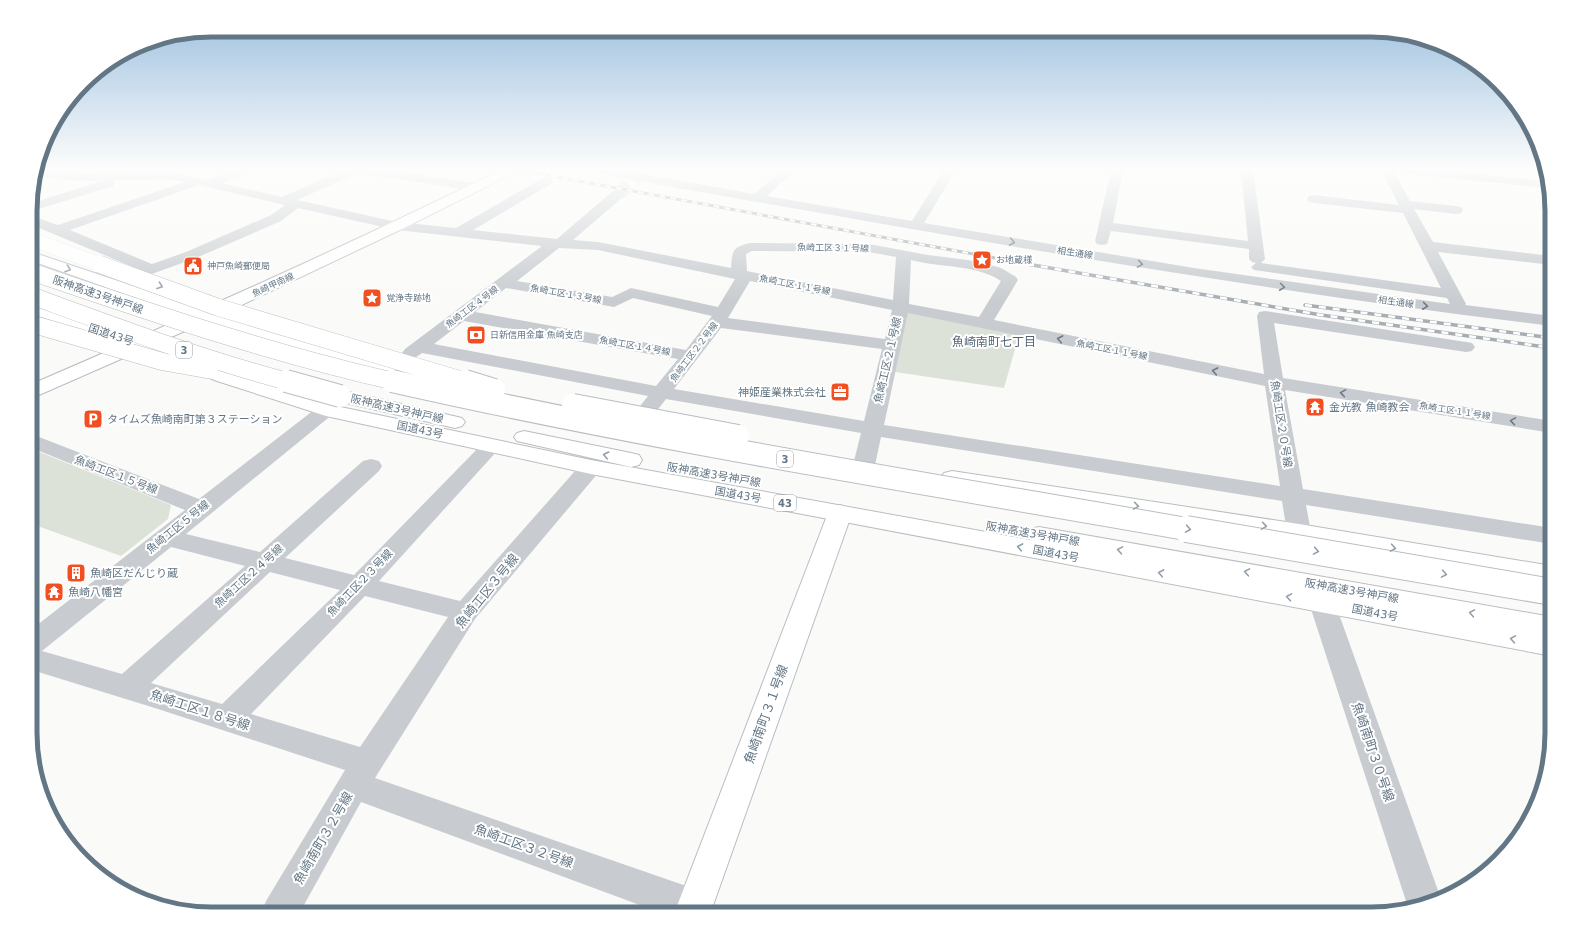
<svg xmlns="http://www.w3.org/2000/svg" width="1582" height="944" font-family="'DejaVu Sans','Noto Sans JP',sans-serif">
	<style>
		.green { fill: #dce2d8 }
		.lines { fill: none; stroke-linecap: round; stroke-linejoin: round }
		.street-tunnel { stroke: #d4d9db; stroke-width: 14; stroke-dasharray: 14 7; stroke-linecap: butt }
		.secondary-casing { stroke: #b7bec3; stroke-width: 2 }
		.highway-casing { stroke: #babec1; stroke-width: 2 }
		.street { fill: #c8ccd0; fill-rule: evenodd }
		.secondary { fill: #fff; fill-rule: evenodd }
		.highway { fill: #fff; fill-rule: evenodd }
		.rail-far1-casing { stroke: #a6adb3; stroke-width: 3 }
		.rail-casing { stroke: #a6adb3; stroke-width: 3.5 }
		.rail-far1 { stroke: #fff; stroke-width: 2; stroke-dasharray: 5.5; stroke-linecap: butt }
		.rail { stroke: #fff; stroke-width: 2.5; stroke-dasharray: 7; stroke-linecap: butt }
		.highway-bridge-far3-casing { stroke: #babec1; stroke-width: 14; stroke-linecap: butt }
		.highway-bridge-far2-casing { stroke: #babec1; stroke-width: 18; stroke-linecap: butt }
		.highway-bridge-far1-casing { stroke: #babec1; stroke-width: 24; stroke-linecap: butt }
		.highway-bridge-casing { stroke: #babec1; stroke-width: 28; stroke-linecap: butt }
		.highway-bridge-far3 { stroke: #fff; stroke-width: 14 }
		.highway-bridge-far2 { stroke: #fff; stroke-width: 17 }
		.highway-bridge-far1 { stroke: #fff; stroke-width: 22 }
		.highway-bridge { stroke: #fff; stroke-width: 26 }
		.oneway { stroke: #687a89 }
		.oneway2 { stroke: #929faa }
		.labels { text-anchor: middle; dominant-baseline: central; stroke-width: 4; stroke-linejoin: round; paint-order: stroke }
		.far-street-label { font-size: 9px; fill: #637685; stroke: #fff }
		.far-poi-label { font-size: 9px; fill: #637685; stroke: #fff; text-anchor: start }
		.shield { fill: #fff; stroke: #929faa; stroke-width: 1 }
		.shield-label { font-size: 10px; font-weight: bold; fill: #637685 }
		.street-label { font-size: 11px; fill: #637685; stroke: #fff }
		.poi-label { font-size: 11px; fill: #637685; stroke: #fff; text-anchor: start }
		.neighbourhood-label { font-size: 12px; fill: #556470; stroke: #fff }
		.near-street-label { font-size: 13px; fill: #637685; stroke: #fff }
		.rim { fill: none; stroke: #637685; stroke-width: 5 }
	</style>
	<rect width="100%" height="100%" fill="#fafaf8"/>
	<path class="green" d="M 908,312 L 1019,335 L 1004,388 L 895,372 Z
		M 32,449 L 171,505 L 168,519 L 121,556 L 32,524 Z"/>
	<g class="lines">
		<path class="street-tunnel" d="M 618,194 L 638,177"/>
		<defs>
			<path id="secondary" d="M 501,170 L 516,170 L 514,173 L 402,229 L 210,320 L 39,395 L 32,397 L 32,384 C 190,316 346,246 501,170 Z
				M 840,505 L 848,508 L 852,513 L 710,914 L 674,914 L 828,513 L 832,508 Z"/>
			<path id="highway" d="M 32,252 L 210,312 L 428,375 L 430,379 L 428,383 L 421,385 L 414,383 L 198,320 L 32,261 Z
				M 32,304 L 147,340 L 231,373 L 331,405 L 591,460 L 1030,540 L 1027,535 L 1030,529 L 1039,527 L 1552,617 L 1552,656 L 591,474 L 326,416 L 217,381 L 135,348 L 32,314 Z
				M 340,390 L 462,418 L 465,422 L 462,426 L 455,428 L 333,400 L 330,396 L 333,392 Z
				M 524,431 L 631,453 L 639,455 L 642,460 L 639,465 L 631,467 L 517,441 L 514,437 L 517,433 Z
				M 952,471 L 1299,524 L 1552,566 L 1552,584 L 1299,540 L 944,483 L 941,478 L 944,473 Z"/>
		</defs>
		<use href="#secondary" class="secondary-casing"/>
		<use href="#highway" class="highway-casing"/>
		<path class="street" d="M 37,170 L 87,173 L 170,171 L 207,180 L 232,170 L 249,170 L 247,173 L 221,183 L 282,197 L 343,170 L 359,170 L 357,173 L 297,200 L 397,222 L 456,228 L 543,178 L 551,178 L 553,181 L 551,184 L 473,230 L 557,239 L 613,191 L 623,191 L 624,194 L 623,197 L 573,240 L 598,242 L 731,268 C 732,251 732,247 750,243 L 869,244 L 928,255 L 968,260 L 998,267 L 1003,269 L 1016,277 L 1018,280 L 994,320 L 1264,374 L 1257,316 L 1259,312 L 1265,311 L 1466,342 L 1472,343 L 1475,347 L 1472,351 L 1466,352 L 1274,323 L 1283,378 L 1552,421 L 1552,433 L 1285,390 L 1303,489 L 1552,528 L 1552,544 L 1306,505 L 1311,532 L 1307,538 L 1299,540 L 1291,538 L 1287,532 L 1282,501 L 881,437 L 875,465 L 872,470 L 864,472 L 856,470 L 853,465 L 861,433 L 666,399 L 644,427 L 637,429 L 630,427 L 627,423 L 648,396 L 422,353 C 416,358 412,359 405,357 L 402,353 L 405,349 L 542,246 L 397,230 L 298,208 L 281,221 L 196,258 L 110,289 L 104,287 L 102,284 L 104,281 L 138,269 L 32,225 L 32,216 L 58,225 L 185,182 L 170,179 L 113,180 L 115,183 L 113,186 L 32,211 L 32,203 L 105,180 L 87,181 L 36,177 ZM 199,185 L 285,205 L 271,215 L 186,252 L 152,264 L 70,230 ZM 559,248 L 598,250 L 735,279 L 718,307 L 631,288 L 612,297 L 517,281 ZM 752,251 L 869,252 L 896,257 L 893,300 L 747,271 L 746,254 ZM 911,260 C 940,268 976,264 1001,281 L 979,317 L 909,304 ZM 750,281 L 892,310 L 885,339 L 728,318 ZM 506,288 L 614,307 L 633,298 L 712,316 L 686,350 L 475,312 ZM 908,313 L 1265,386 L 1280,486 L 884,425 ZM 464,321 L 678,359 L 656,386 L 434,344 ZM 721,328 L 882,349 L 864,421 L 674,389 Z
			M 360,170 L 389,170 L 475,183 L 480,184 L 481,187 L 480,190 L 475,191 L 366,174 L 362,173 Z
			M 595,170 L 621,170 L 754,194 L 782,170 L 795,170 L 767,196 L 912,221 L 944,170 L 956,170 L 924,223 L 1194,268 L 1450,304 L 1447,298 L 1254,270 L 1251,267 L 1256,263 L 1252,262 L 1249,259 L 1249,249 L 1111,231 L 1107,244 L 1102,245 L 1097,244 L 1095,241 L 1111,170 L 1123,170 L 1113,223 L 1248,241 L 1241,170 L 1253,170 L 1265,259 L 1261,263 L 1441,288 L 1403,213 L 1314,203 L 1309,202 L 1307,199 L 1309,196 L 1314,195 L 1399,205 L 1381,170 L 1393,170 L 1410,201 L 1456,206 L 1461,207 L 1463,210 L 1461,213 L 1456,214 L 1414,209 L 1433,242 L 1552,256 L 1552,265 L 1438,252 L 1466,304 L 1465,305 L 1552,316 L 1552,326 C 1233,287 917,231 601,174 L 597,173 Z
			M 1401,170 L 1441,170 L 1546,181 L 1548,188 L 1407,174 L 1403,173 Z
			M 326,404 L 333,406 L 336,410 L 333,414 L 186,534 L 260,552 L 363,461 L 371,459 L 379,461 L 382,466 L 379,471 L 285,558 L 354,575 L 484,442 L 491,440 L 498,442 L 502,446 L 498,450 L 379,581 L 460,601 L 583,462 L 591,460 L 599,462 L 602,467 L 599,472 L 475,619 L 375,778 L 695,889 L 708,894 L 713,907 L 710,914 L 664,914 L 361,802 L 299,914 L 261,914 L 266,901 L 345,770 L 158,709 L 32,670 L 32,629 L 185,510 L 32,448 L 32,435 L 39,437 L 199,499 L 319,406 ZM 171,547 L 245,566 L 122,674 L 42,651 ZM 270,572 L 340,590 L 222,704 L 151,683 ZM 365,596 L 448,617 L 360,747 L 251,714 Z
			M 1322,593 L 1331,596 L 1335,603 L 1440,896 L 1408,906 L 1406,901 L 1309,603 L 1313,596 Z"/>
		<use href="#secondary" class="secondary"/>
		<use href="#highway" class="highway"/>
		<defs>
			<path id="rail-far1" d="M 519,170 L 1033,265"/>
			<path id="rail" d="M 1027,264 L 1321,315 L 1552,348
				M 1305,305 L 1552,338"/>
		</defs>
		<use href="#rail-far1" class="rail-far1-casing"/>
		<use href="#rail" class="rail-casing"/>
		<use href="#rail-far1" class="rail-far1"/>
		<use href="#rail" class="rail"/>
		<defs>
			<path id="highway-bridge-far3" d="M 32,239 L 101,265"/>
			<path id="highway-bridge-far2" d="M 99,264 L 217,307 L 468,382
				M 32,272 C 152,313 273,354 397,382
				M 32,296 C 117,327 202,359 290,382
				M 32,324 L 164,362 L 209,370"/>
			<path id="highway-bridge-far1" d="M 286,381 L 340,396
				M 392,381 C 657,441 925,483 1192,530
				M 465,381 L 494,390
				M 573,405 L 738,436"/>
			<path id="highway-bridge" d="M 1186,529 L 1552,592"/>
		</defs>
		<use href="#highway-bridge-far3" class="highway-bridge-far3-casing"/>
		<use href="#highway-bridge-far2" class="highway-bridge-far2-casing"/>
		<use href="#highway-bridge-far1" class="highway-bridge-far1-casing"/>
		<use href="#highway-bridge" class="highway-bridge-casing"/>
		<use href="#highway-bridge-far3" class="highway-bridge-far3"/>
		<use href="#highway-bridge-far2" class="highway-bridge-far2"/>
		<use href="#highway-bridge-far1" class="highway-bridge-far1"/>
		<use href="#highway-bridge" class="highway-bridge"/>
	</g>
	<defs><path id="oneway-chevron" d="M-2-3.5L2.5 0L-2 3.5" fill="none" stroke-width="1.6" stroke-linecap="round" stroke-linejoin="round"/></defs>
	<g class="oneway">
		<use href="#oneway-chevron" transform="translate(1012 242) rotate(10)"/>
		<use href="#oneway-chevron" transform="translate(1140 264) rotate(9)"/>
		<use href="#oneway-chevron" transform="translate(1282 287) rotate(8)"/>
		<use href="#oneway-chevron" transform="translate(1425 306) rotate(8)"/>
		<use href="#oneway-chevron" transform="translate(1060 339) rotate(-169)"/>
		<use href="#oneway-chevron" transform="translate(1215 371) rotate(-169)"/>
		<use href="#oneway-chevron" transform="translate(1343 393) rotate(-171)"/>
		<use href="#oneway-chevron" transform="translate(1513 421) rotate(-171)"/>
	</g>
	<g class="oneway2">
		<use href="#oneway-chevron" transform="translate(68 269) rotate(19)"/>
		<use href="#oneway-chevron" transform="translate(160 286) rotate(20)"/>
		<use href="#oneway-chevron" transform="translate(606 455) rotate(-168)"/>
		<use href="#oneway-chevron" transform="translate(1136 506) rotate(9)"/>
		<use href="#oneway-chevron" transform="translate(1264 526) rotate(9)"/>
		<use href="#oneway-chevron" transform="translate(1188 529) rotate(10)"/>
		<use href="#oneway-chevron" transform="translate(1020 547) rotate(-169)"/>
		<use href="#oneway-chevron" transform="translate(1393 548) rotate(10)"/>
		<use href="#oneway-chevron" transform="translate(1120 550) rotate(-170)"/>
		<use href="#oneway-chevron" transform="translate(1316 551) rotate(10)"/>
		<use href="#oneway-chevron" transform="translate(1247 572) rotate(-170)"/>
		<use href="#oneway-chevron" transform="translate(1161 573) rotate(-169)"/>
		<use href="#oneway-chevron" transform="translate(1444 574) rotate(10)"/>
		<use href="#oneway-chevron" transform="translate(1289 597) rotate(-170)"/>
		<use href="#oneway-chevron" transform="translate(1472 613) rotate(-170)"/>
		<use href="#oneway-chevron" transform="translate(1513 639) rotate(-170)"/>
	</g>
	<linearGradient id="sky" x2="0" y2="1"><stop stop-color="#97bdde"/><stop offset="0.56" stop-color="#fdfdfc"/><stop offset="1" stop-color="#fdfdfc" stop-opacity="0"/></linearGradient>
	<rect width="1582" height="302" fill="url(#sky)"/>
	<defs>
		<symbol id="sight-square" viewBox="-11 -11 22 22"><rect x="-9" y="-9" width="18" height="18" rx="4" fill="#f14f21" stroke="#fff"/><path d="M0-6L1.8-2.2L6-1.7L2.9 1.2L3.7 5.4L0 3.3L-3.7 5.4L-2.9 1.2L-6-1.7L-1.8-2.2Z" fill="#fff"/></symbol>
		<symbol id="civic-square" viewBox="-11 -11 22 22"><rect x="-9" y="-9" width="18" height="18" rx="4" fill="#f14f21" stroke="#fff"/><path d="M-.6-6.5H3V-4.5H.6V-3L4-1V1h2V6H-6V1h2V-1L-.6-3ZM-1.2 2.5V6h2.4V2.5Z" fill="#fff"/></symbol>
		<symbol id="bank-square" viewBox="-11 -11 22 22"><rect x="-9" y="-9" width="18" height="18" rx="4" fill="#f14f21" stroke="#fff"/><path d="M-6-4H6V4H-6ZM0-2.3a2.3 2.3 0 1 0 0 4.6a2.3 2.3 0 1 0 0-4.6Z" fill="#fff"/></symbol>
		<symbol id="office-square" viewBox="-11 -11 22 22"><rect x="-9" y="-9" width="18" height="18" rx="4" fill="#f14f21" stroke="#fff"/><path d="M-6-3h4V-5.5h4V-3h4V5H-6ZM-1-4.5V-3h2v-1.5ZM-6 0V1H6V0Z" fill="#fff"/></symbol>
		<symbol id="temple-square" viewBox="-11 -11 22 22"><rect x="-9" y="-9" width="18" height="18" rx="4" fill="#f14f21" stroke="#fff"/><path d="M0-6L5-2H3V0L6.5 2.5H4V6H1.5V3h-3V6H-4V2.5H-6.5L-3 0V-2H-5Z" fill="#fff"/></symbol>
		<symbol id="parking-square" viewBox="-11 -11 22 22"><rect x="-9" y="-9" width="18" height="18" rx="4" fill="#f14f21" stroke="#fff"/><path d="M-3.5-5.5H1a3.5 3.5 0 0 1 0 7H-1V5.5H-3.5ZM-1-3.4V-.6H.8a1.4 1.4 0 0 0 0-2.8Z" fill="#fff"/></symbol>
		<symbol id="building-square" viewBox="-11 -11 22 22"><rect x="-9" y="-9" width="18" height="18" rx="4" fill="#f14f21" stroke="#fff"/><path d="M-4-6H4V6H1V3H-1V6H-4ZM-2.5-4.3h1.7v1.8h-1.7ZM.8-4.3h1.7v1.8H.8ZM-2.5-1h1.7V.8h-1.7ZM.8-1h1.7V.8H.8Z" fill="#fff"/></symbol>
	</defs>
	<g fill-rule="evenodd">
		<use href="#sight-square" x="971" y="249" width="22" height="22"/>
		<use href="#civic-square" x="182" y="255" width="22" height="22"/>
		<use href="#sight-square" x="361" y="287" width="22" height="22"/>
		<use href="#bank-square" x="465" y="324" width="22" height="22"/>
		<use href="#office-square" x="829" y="381" width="22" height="22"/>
		<use href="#temple-square" x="1304" y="396" width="22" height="22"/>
		<use href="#parking-square" x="82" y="408" width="22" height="22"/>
		<use href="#building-square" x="65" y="562" width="22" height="22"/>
		<use href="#temple-square" x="43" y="581" width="22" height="22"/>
	</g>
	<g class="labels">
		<g class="far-street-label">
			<text transform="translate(833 248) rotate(1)">魚崎工区３１号線</text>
			<text transform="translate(1075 253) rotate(9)">相生通線</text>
			<text transform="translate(273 285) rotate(-25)">魚崎甲南線</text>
			<text transform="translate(795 285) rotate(11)">魚崎工区１１号線</text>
			<text transform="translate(566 294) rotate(10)">魚崎工区１３号線</text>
			<text transform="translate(1396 302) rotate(8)">相生通線</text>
			<text transform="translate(472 307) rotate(-37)">魚崎工区４号線</text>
			<text transform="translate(635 346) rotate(10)">魚崎工区１４号線</text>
			<text transform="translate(1112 350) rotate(11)">魚崎工区１１号線</text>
			<text transform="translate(694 352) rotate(-53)">魚崎工区２２号線</text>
			<text transform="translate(1455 411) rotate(9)">魚崎工区１１号線</text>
		</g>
		<g class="far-poi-label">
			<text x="996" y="260">お地蔵様</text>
			<text x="207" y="266">神戸魚崎郵便局</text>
			<text x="386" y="298">覚浄寺跡地</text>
			<text x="490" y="335">日新信用金庫 魚崎支店</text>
		</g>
		<g class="shield">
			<rect x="176" y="342" width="16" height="16" rx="3"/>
			<rect x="777" y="451" width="16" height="16" rx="3"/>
			<rect x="774" y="495" width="22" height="16" rx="3"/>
		</g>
		<g class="shield-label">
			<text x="184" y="350">3</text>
			<text x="785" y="459">3</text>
			<text x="785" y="503">43</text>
		</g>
		<g class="street-label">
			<text transform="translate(98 295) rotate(19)">阪神高速3号神戸線</text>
			<text transform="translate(111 335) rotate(18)">国道43号</text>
			<text transform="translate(888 360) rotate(-77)">魚崎工区２１号線</text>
			<text transform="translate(397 409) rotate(13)">阪神高速3号神戸線</text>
			<text transform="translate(1281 424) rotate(81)">魚崎工区２０号線</text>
			<text transform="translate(420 430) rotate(12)">国道43号</text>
			<text transform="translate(116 475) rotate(21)">魚崎工区１５号線</text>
			<text transform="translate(714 475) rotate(10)">阪神高速3号神戸線</text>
			<text transform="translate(738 495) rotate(10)">国道43号</text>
			<text transform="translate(178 527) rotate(-39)">魚崎工区５号線</text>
			<text transform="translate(1033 534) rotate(10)">阪神高速3号神戸線</text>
			<text transform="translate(1056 554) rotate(11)">国道43号</text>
			<text transform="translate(249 576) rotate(-42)">魚崎工区２４号線</text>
			<text transform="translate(360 583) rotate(-46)">魚崎工区２３号線</text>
			<text transform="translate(1352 591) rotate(10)">阪神高速3号神戸線</text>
			<text transform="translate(1375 613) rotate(11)">国道43号</text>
		</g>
		<g class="poi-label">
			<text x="826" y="392" text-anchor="end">神姫産業株式会社</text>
			<text x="1329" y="407">金光教 魚崎教会</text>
			<text x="107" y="419">タイムズ魚崎南町第３ステーション</text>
			<text x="90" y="573">魚崎区だんじり蔵</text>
			<text x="68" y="592">魚崎八幡宮</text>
		</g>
		<g class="neighbourhood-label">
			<text x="994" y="342">魚崎南町七丁目</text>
		</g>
		<g class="near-street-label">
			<text transform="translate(487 591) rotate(-51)">魚崎工区３号線</text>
			<text transform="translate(200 710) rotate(18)">魚崎工区１８号線</text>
			<text transform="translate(766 714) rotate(-70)">魚崎南町３１号線</text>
			<text transform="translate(1373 752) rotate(71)">魚崎南町３０号線</text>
			<text transform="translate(323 838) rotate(-60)">魚崎南町３２号線</text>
			<text transform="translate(524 846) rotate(20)">魚崎工区３２号線</text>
		</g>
	</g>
	<path d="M0 0H1582V944H0ZM211 37H1371A174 174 0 0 1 1545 211V733A174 174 0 0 1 1371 907H211A174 174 0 0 1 37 733V211A174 174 0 0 1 211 37Z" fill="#fff" fill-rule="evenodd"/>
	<path class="rim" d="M211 37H1371A174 174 0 0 1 1545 211V733A174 174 0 0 1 1371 907H211A174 174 0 0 1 37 733V211A174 174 0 0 1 211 37Z"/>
</svg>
